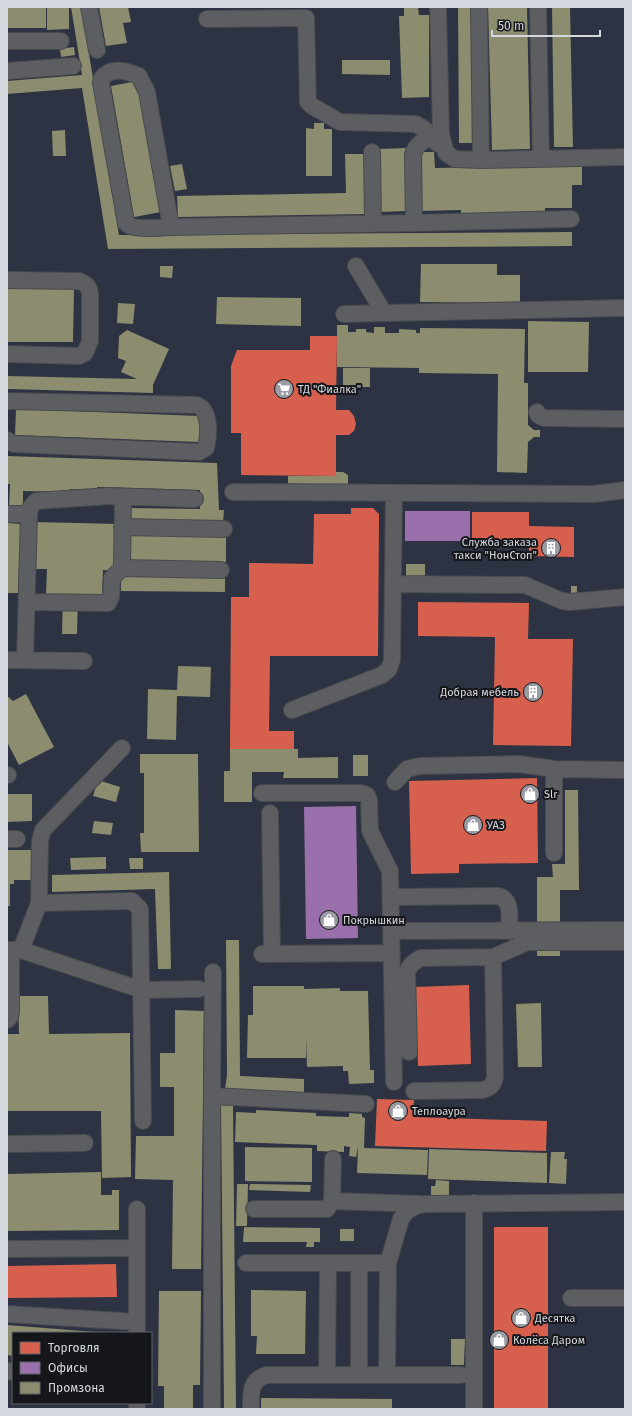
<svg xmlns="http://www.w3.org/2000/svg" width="632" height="1416" font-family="'Fira Sans',sans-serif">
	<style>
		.built { fill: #2d3342; fill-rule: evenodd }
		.shops { fill: #d6604d }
		.offices { fill: #9970ab }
		.industry { fill: #8c8c6e }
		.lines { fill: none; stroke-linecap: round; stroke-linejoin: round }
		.minor-casing { stroke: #484a4e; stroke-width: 18 }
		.minor { stroke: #5c5e62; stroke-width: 16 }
		.labels { text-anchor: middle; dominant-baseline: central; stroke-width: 4; stroke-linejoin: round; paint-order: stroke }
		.poi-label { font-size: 11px; fill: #d4d7de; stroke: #14161a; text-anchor: start }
	</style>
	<rect width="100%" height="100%" fill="#2c2e34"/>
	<path class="built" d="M 7,7 L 625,7 L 625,1409 L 7,1409 ZM 13,1333 L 151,1333 L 151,1403 L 13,1403 Z"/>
	<path class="shops" d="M 310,336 L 337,336 L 336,410 L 349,410 L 354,416 L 356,424 L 354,431 L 349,435 L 336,435 L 336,476 L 241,475 L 241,433 L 231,433 L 231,366 L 237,350 L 310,350 Z
		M 351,508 L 373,508 L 379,514 L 378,656 L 270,656 L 269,731 L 294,731 L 294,749 L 230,749 L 231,597 L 249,597 L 249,563 L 313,564 L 314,514 L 351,514 Z
		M 472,512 L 529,512 L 529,526 L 574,527 L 574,557 L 529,556 L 529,540 L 472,539 Z
		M 418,602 L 529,603 L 528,639 L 573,639 L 571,746 L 493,745 L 495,637 L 418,636 Z
		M 537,778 L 538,863 L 459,864 L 459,873 L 411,874 L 409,781 Z
		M 469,985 L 471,1064 L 418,1066 L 415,987 Z
		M 377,1099 L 414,1100 L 413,1117 L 547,1121 L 546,1151 L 375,1146 Z
		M 494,1227 L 548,1227 L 548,1409 L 494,1409 Z
		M 116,1264 L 117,1297 L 7,1298 L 7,1266 Z"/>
	<path class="offices" d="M 405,511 L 470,511 L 470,541 L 405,541 Z
		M 356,806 L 358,938 L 306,939 L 304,807 Z"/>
	<path class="industry" d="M 7,7 L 46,7 L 46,28 L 7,28 Z
		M 47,7 L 69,7 L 69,29 L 47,30 Z
		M 71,7 L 83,7 L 88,48 L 119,235 L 572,232 L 572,246 L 108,249 L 82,88 L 7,94 L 7,81 L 82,75 Z
		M 99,7 L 128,7 L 131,22 L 123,23 L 127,43 L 106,46 Z
		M 404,7 L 418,7 L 419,15 L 429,15 L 429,97 L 402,98 L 399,16 L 404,16 Z
		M 458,7 L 472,7 L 474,143 L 459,143 Z
		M 488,7 L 527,7 L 530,149 L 492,150 Z
		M 552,7 L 570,7 L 573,147 L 554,147 Z
		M 74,47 L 75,55 L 61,57 L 60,49 Z
		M 342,60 L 390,60 L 390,75 L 342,74 Z
		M 137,81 L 161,212 L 134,217 L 111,86 Z
		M 314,123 L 324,123 L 324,129 L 332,129 L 332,176 L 306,176 L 306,128 L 314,129 Z
		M 65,130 L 66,156 L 53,156 L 52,131 Z
		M 406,148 L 407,211 L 379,212 L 379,149 Z
		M 419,152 L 434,152 L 435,168 L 582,165 L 582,185 L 572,185 L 572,208 L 545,208 L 545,211 L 532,211 L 532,213 L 461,215 L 461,210 L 420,211 Z
		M 345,154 L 367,154 L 368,214 L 178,217 L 177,196 L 346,193 Z
		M 182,164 L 187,189 L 175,191 L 170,166 Z
		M 421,264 L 497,264 L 497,275 L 520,275 L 520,303 L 420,302 Z
		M 160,266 L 173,266 L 172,278 L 160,277 Z
		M 7,288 L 74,289 L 73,342 L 7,342 Z
		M 217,297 L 301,298 L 301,326 L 216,324 Z
		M 118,303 L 135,304 L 133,324 L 117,323 Z
		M 528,321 L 589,322 L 588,372 L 528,372 Z
		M 337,325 L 348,325 L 348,332 L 356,332 L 356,329 L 366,329 L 366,332 L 374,333 L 374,327 L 385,327 L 385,333 L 399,333 L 399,329 L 416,330 L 416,333 L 420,333 L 420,328 L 525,329 L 524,383 L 528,383 L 528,425 L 534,430 L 540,430 L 540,437 L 534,437 L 528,442 L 527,473 L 497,472 L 498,374 L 419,373 L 419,368 L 337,367 Z
		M 127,330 L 169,349 L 153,385 L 153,393 L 7,389 L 7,376 L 137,379 L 121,372 L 126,361 L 118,358 L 119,336 Z
		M 343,368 L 370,368 L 370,387 L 343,387 Z
		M 16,409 L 200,416 L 199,442 L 15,435 Z
		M 7,456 L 217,463 L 219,510 L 224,510 L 223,523 L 129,520 L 129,508 L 200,509 L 200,490 L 97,487 L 97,490 L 70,489 L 70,492 L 23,491 L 23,508 L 9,508 L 10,484 L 7,484 Z
		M 336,472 L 343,472 L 348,475 L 348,484 L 343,487 L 288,486 L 288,476 L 336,476 Z
		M 36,522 L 117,524 L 115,571 L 103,570 L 102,596 L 46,594 L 47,569 L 35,569 Z
		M 8,523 L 21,524 L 18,593 L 7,593 Z
		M 128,534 L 226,535 L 226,562 L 127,561 Z
		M 406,564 L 425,564 L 425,577 L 406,576 Z
		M 121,576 L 225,577 L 225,592 L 121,591 Z
		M 571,586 L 577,586 L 577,595 L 571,595 Z
		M 63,595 L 78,596 L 77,634 L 62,634 Z
		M 178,666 L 211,667 L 210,697 L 177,696 L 176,740 L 147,739 L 148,689 L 177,690 Z
		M 26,694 L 54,747 L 19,765 L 7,742 L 7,696 L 13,701 Z
		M 230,749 L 298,749 L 298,758 L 338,757 L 338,778 L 283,778 L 284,772 L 252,772 L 252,802 L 224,802 L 224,771 L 230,771 Z
		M 140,754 L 198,754 L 199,852 L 141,852 L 140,833 L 144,833 L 144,773 L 140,773 Z
		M 353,755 L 368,755 L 368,776 L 353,776 Z
		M 98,780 L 120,787 L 116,802 L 93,796 Z
		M 565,790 L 578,790 L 579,890 L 560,890 L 560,956 L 537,956 L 537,877 L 553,877 L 552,864 L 565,864 Z
		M 7,794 L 32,794 L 32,821 L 7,822 Z
		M 94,821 L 113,823 L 111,835 L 92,833 Z
		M 7,850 L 32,850 L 32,880 L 14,880 L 14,884 L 10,884 L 10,906 L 7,906 Z
		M 106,857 L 106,869 L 71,870 L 70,858 Z
		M 129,858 L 143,858 L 143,869 L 130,869 Z
		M 169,872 L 171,969 L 158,969 L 155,889 L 52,892 L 52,875 Z
		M 226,940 L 239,940 L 240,1076 L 304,1079 L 304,1093 L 225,1089 L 227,1075 Z
		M 253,986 L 304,986 L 304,989 L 340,988 L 340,991 L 368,991 L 370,1070 L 374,1070 L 374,1083 L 349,1084 L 348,1071 L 343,1071 L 343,1059 L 343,1066 L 307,1067 L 306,1037 L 306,1058 L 247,1058 L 248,1015 L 253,1015 Z
		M 18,996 L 48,996 L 49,1034 L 130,1033 L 131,1177 L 102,1178 L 101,1111 L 7,1111 L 7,1034 L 19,1034 Z
		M 541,1003 L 542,1067 L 518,1067 L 516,1004 Z
		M 175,1010 L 204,1011 L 201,1269 L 172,1269 L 173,1180 L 135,1179 L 136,1136 L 174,1136 L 174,1087 L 160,1087 L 160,1053 L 175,1053 Z
		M 221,1105 L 233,1105 L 236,1409 L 224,1409 Z
		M 256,1110 L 316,1113 L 316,1116 L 349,1117 L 349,1113 L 362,1114 L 362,1117 L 365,1118 L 364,1148 L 428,1150 L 427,1175 L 357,1173 L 358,1147 L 356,1157 L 349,1156 L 350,1147 L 344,1146 L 344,1152 L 317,1151 L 317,1145 L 235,1142 L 236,1112 L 256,1113 Z
		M 245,1147 L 312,1148 L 312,1182 L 245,1181 Z
		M 429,1149 L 547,1153 L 547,1183 L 428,1179 Z
		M 551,1152 L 565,1152 L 564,1159 L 567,1159 L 566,1184 L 549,1183 Z
		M 101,1172 L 101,1195 L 112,1195 L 112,1190 L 119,1190 L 119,1230 L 7,1231 L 7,1174 Z
		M 436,1180 L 449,1181 L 449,1197 L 431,1197 L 431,1186 L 435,1186 Z
		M 237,1184 L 248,1184 L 247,1226 L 236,1226 Z
		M 250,1184 L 311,1185 L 310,1192 L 249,1190 Z
		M 244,1227 L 320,1228 L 320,1242 L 314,1242 L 314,1247 L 306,1247 L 307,1242 L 243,1242 Z
		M 340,1229 L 354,1229 L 354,1241 L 340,1241 Z
		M 251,1290 L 306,1291 L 305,1354 L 256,1354 L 257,1336 L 251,1336 Z
		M 159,1291 L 201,1291 L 200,1385 L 193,1385 L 193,1409 L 164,1409 L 164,1386 L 158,1386 Z
		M 7,1325 L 95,1332 L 95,1333 L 13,1333 L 13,1356 L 7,1355 Z
		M 451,1339 L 465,1339 L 464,1365 L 451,1365 Z
		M 261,1398 L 392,1399 L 392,1409 L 261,1409 Z"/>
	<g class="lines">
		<defs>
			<path id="minor" d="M 89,7 L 97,50
				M 438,7 L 441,134
				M 479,7 L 481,160
				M 538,7 L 541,159
				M 207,19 L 306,18 L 308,102 L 312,106 L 340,122 L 416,124 L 424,129 L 438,144
				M 7,41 L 61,41
				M 7,71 L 73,66
				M 372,152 L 373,223
				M 414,223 L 571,219
				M 171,227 L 147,92 L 139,76 C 127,71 111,66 102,78 L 101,83 L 126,223 C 132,231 161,227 172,227 C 253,226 333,224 414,223 L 413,155 C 416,141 428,139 441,134 L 446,153 L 455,159 L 481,160 L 625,157
				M 356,266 L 384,313 L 625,308
				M 7,280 L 79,281 C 86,284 89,286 90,293 L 90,341 L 85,353 L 79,356 L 7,354
				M 344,314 L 384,313
				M 7,401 L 197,405 C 211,411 209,435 206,448 L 199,452 L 14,444 L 7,440
				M 537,412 L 538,415 L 544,418 L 625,419
				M 233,492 L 594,494 L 625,490
				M 7,514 L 29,514
				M 122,527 L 224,529
				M 122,568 L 123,497
				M 393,584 L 525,585 L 562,601 L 570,602 L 625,597
				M 27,602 L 108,603 L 111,597 L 112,578 L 122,568 L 221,570
				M 7,660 L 84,661
				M 25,660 L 29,514 L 30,508 L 36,501 L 109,496 L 195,499
				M 292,710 L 382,675 L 389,669 L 392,660 L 394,493
				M 7,775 L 8,775
				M 395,782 L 407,769 L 420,766 L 519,764 L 554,769 L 625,770
				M 262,793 L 361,793 L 367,795 L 369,800 L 370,831 L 390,871 L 394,1082
				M 270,813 L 272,954
				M 7,839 L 17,839
				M 554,853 L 554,769
				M 391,897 L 499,896 C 513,901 509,918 509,931
				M 39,903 L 132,901 L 140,909 L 143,1121
				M 392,931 L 625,930
				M 7,950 L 21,950 L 142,990 L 199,989
				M 21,950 L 39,903 L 40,841 L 43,830 L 122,748
				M 262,954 L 392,953
				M 7,1020 L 10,1017 L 11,1012 L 11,950
				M 409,1052 L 407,972 C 410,964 414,962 421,958 L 493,957 L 528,942 L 625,942
				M 414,1091 L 482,1090 C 490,1088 493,1086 495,1077 L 493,957
				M 212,1096 L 366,1104
				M 7,1144 L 85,1143
				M 332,1201 L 421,1204
				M 474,1203 L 474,1409
				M 137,1209 L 137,1333
				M 254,1209 L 327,1209 L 332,1201 L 333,1159
				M 7,1249 L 137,1248
				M 246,1263 L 388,1263
				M 359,1263 L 359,1375
				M 571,1298 L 625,1298
				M 7,1314 L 137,1322
				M 7,1371 L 13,1372
				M 327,1375 L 328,1263
				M 461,1375 L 387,1375 L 388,1263 L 401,1219 L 407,1211 L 416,1206 L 426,1204 L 625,1202
				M 137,1409 L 137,1403
				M 212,1409 L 212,1096 L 213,972
				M 251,1409 C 251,1394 249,1380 267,1375 L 387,1375"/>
		</defs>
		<use href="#minor" class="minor-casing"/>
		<use href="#minor" class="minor"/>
	</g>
	<defs>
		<symbol id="supermarket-disc" viewBox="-11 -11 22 22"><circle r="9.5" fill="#999ca2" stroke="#14161a"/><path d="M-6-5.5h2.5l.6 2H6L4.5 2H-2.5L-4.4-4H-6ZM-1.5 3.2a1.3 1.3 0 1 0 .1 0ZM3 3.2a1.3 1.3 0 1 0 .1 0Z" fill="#fff"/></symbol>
		<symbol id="building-disc" viewBox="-11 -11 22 22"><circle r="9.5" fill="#999ca2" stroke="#14161a"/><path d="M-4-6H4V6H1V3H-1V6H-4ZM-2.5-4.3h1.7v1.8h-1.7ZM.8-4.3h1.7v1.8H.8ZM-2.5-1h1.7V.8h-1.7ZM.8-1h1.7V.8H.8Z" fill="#fff"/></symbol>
		<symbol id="shop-disc" viewBox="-11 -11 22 22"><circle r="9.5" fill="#999ca2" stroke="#14161a"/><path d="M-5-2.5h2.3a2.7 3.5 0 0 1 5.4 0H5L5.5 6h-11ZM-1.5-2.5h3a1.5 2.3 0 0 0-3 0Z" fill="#fff"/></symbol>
	</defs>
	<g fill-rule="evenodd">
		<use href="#supermarket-disc" x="273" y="378" width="22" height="22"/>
		<use href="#building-disc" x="540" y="537" width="22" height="22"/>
		<use href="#building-disc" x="522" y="681" width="22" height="22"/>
		<use href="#shop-disc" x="519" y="783" width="22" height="22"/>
		<use href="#shop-disc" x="462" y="814" width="22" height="22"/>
		<use href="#shop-disc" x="318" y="909" width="22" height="22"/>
		<use href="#shop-disc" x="387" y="1100" width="22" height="22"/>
		<use href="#shop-disc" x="510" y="1307" width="22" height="22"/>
		<use href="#shop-disc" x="488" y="1329" width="22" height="22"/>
	</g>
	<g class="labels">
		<g class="poi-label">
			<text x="298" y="389">ТД "Фиалка"</text>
			<text x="537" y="542" text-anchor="end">Служба заказа<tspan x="537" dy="13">такси "НонСтоп"</tspan></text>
			<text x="519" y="692" text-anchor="end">Добрая мебель</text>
			<text x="544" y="794">Slr</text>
			<text x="487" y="825">УАЗ</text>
			<text x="343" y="920">Покрышкин</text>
			<text x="412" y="1111">Теплоаура</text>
			<text x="535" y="1318">Десятка</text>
			<text x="513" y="1340">Колёса Даром</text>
		</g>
	</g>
	<rect width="632" height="1416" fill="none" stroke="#d4d7de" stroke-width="16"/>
	<rect x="12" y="1332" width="140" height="72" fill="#14161a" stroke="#616368"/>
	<rect x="20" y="1342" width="20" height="12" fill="#d6604d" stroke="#616368"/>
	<text x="48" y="1352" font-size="12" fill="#d4d7de">Торговля</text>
	<rect x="20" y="1362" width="20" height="12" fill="#9970ab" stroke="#616368"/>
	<text x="48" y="1372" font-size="12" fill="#d4d7de">Офисы</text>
	<rect x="20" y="1382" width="20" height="12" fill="#8c8c6e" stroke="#616368"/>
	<text x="48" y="1392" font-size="12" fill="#d4d7de">Промзона</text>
	<path d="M492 30v6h108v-6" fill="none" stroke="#d4d7de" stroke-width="2"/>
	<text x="498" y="30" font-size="12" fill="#d4d7de" stroke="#14161a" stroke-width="3" paint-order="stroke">50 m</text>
</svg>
